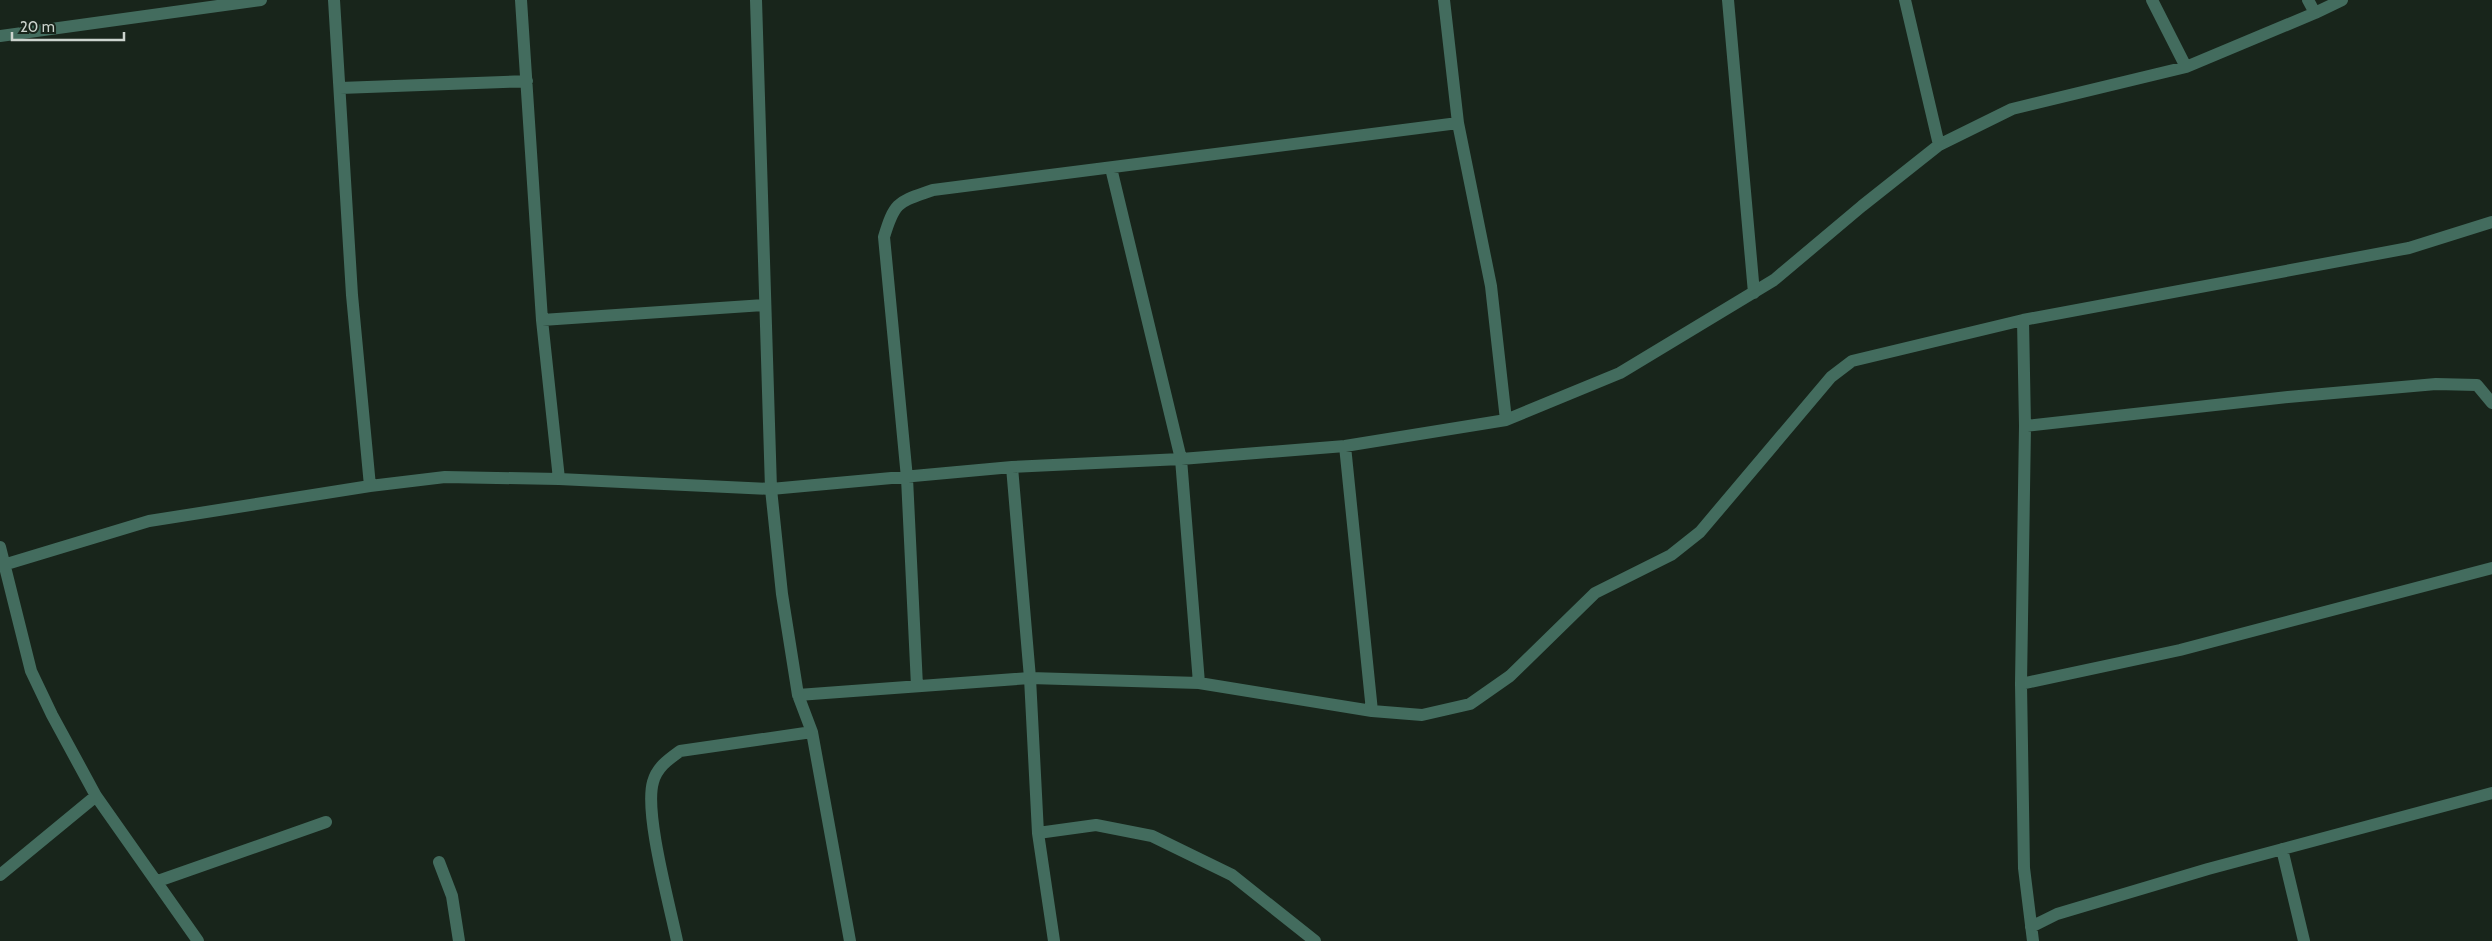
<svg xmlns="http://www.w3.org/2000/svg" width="2492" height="941" font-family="Cabin,sans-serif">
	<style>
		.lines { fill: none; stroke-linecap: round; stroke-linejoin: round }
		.minor { stroke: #436c5e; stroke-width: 12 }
	</style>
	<rect width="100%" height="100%" fill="#18251b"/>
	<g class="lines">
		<path class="minor" d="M 334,0 L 352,295 L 370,486
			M 521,0 L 542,320 L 559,479
			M 756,0 L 771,489 L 782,594 L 798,695 L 812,732 L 850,941
			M 1444,0 L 1458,123 L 1491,286 L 1506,420
			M 1728,0 L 1754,293
			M 1905,0 L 1939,145
			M 2152,0 L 2186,67
			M 2308,0 L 2315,13
			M 0,36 L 261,0
			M 340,88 L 527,81
			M 1111,168 L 1181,459 L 1199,683
			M 542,320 L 765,305
			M 2023,320 L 2025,426 L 2021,684 L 2024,868 L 2033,941
			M 2025,426 L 2288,397 L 2436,384 L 2477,385 L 2492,403
			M 1345,446 L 1372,711
			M 1012,467 L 1030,678 L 1038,833 L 1054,941
			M 0,547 L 31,671 L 52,715 L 96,796 L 198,941
			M 0,566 L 149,521 L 370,486 L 445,477 L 559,479 L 771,489 L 1012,467 L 1181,459 L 1345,446 L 1506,420 L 1620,373 L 1774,280 L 1862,206 L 1939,145 L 2012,109 L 2186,67 L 2315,13 L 2342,0
			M 2021,684 L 2180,650 L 2492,568
			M 917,686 L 907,478 L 884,237 C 895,200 899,202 933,190 L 1458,123
			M 798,695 L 1030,678 L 1199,683 L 1372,711 L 1422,715 L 1470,704 L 1510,676 L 1595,593 L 1671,555 L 1700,532 L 1831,377 L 1852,361 L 2023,320 L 2409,248 L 2492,222
			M 1038,833 L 1096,825 L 1152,836 L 1232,875 L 1315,941
			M 2282,849 L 2304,941
			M 439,862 L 452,896 L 459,941
			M 0,875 L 96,796
			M 158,881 L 326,822
			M 2031,927 L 2057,914 L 2208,869 L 2492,793
			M 677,941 C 670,906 644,813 653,782 C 657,767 669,759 680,751 L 812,732"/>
	</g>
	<path d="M12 32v8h112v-8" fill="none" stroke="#ccd4ce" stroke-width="2.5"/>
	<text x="20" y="32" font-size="15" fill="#ccd4ce" stroke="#18251b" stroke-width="4" paint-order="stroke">20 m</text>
</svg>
